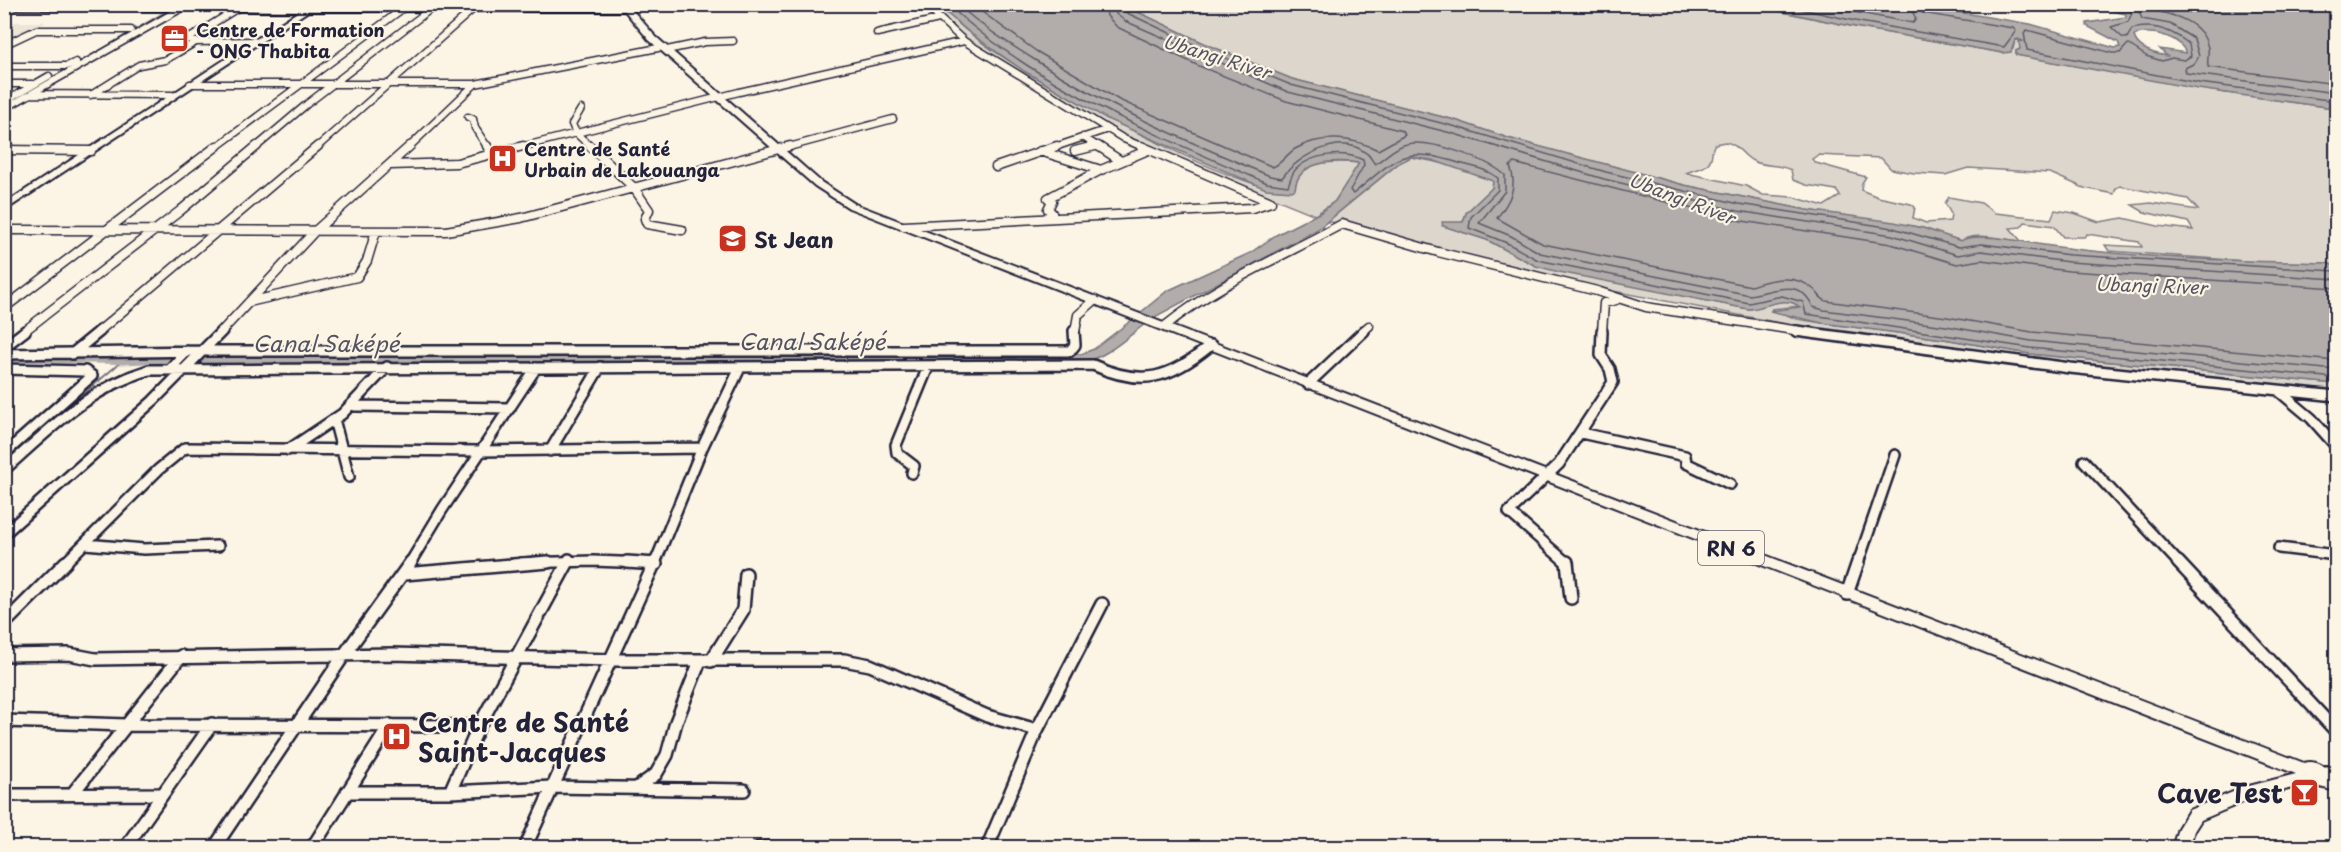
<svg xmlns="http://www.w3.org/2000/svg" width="2341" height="852" font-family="'Playpen Sans',sans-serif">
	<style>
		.built { fill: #ece5d8 }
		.green { fill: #dcd6cc; stroke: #7f7c84; stroke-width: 1.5; fill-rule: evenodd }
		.water { fill: #b2adab; stroke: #78757e; stroke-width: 1.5; fill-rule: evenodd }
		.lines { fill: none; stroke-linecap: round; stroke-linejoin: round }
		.shore { stroke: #5c5a68; stroke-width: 1.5 }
		.stream-far1 { stroke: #78757e; stroke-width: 1.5 }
		.stream { stroke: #78757e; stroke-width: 2 }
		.canal { stroke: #b2adab; stroke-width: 7 }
		.river { fill: #b2adab; fill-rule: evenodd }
		.minor-far3-casing { stroke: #22223b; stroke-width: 9 }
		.minor-far2-casing { stroke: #22223b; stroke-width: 11 }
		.minor-far1-casing { stroke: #22223b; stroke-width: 14 }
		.minor-casing { stroke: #22223b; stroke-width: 16 }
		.major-casing { stroke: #22223b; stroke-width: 4 }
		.minor-far3 { stroke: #fcf5e5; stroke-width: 6 }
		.minor-far2 { stroke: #fcf5e5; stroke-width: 8 }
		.minor-far1 { stroke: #fcf5e5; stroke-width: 9 }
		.minor { stroke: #fcf5e5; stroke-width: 11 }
		.major { fill: #fcf5e5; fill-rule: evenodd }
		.labels { text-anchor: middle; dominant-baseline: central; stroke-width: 4.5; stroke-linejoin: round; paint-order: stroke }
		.far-poi-label { font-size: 18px; font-weight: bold; fill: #22223b; stroke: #fcf5e5; text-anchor: start }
		.far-water-label { font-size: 18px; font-style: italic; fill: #545362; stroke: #fcf5e5 }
		.shield { fill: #fcf5e5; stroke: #63616e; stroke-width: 1.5 }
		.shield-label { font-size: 20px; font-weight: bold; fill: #22223b }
		.poi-label { font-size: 21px; font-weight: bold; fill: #22223b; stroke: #fcf5e5; text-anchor: start }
		.water-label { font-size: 22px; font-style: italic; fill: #545362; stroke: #fcf5e5 }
		.near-poi-label { font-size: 26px; font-weight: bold; fill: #22223b; stroke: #fcf5e5; text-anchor: start }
	</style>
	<rect width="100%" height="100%" fill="#fcf5e5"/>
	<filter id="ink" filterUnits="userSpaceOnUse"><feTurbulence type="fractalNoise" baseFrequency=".0167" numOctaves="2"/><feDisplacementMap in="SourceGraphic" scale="12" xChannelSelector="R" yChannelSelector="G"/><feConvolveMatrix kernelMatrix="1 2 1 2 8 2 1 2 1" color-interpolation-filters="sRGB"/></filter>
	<g filter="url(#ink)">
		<path class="built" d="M 5,22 L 46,22 L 5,44 Z"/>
		<path class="green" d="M 928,5 L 937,5 C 948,12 957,23 967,31 C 984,45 1005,59 1024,70 C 1063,95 1259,203 1295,189 C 1298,159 1336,161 1360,163 L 1335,201 L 1315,215 L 1134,141 L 972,43 Z
			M 1123,5 L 1750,5 L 1860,28 L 2003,53 L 2013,49 L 2015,40 L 2023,41 L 2020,42 L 2020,49 L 2016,51 L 2016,55 L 2220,92 L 2326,107 L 2336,106 L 2336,266 L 2326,263 L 2257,262 L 2109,251 L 2105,245 L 2142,247 L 2139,242 L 2087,234 L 2084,237 L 2063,237 L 2054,226 L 2025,222 L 2021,227 L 2010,228 L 2021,241 C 2005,240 1974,231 1961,241 L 1923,228 L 1807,210 L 1684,185 L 1508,138 L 1455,120 L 1292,79 L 1208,45 ZM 1725,142 C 1739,144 1742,156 1753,161 C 1765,167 1779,164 1791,170 L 1793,180 L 1806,185 L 1836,190 L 1840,196 L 1824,206 L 1793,197 L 1763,195 L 1746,186 L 1686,173 C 1694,169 1708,169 1711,158 C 1713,152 1711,149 1715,144 ZM 1818,155 L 1881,158 L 1891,169 L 1914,173 L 1945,175 L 1968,168 L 2050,173 L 2084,188 L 2114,194 L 2116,188 L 2120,186 L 2188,199 L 2198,210 L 2151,203 L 2132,205 L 2144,212 L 2188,222 L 2193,230 L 2158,226 L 2123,218 L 2099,222 L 2074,213 L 2055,210 L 2051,219 L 1995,213 L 1981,203 L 1949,197 L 1945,203 L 1951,214 L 1950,221 L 1926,223 L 1913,218 L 1915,207 L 1911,204 L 1878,197 L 1861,190 L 1862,183 L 1866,177 L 1816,163 L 1812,159 Z
			M 1411,157 L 1446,164 L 1493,181 L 1492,188 L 1466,213 L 1463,222 L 1443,226 L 1487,240 L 1536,266 L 1748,309 C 1765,309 1783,294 1800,306 L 1771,309 L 1797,319 L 1822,323 L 1944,339 L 2030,354 L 2336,384 L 2336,391 L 2027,358 L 1802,327 L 1613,291 L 1486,262 L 1341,223 L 1327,222 L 1399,163 Z"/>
		<path class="water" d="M 937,5 L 1123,5 L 1208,45 L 1292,79 L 1455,120 L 1508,138 L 1684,185 L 1807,210 L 1894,222 L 1923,228 L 1961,241 C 1973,232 2021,241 2037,244 C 2132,258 2230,261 2326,263 L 2336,266 L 2336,384 L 2030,354 L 1944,339 L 1822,323 L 1770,311 L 1800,307 C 1784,294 1765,309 1748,309 L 1559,272 L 1536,266 L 1487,240 L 1443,226 L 1442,222 L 1463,222 L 1466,213 L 1492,188 L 1493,181 L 1432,160 L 1411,157 L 1399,163 L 1318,229 L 1153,318 L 1140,313 L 1167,291 L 1250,253 L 1276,235 L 1321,212 L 1335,201 L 1359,163 C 1336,160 1298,159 1295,189 L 1292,191 L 1266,189 L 1109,120 L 1024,71 L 970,33 Z
			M 1750,5 L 1916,5 L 2030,24 L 2115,48 L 2120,47 L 2118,42 L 2087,26 L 2087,23 L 2126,17 L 2126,14 L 2084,5 L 2336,5 L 2336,106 L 2326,107 L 2198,89 L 2016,55 L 2016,51 L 2020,49 L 2019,42 L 2023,41 L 2018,39 L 2015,40 L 2011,52 L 2003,53 L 1860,28 ZM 2140,33 C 2156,32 2179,36 2186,53 L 2160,49 L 2167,56 C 2155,54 2137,49 2134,36 Z
			M 1133,319 L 1145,324 C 1125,339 1106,358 1082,362 L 193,364 L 204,353 L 1081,354 L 1094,349 Z"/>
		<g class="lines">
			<path class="shore" d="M 947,4 C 1038,88 1155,134 1267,183 L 1288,186 C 1290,180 1292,173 1296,169 C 1312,153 1344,151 1363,160 L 1364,165 L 1350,190 L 1353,194 C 1397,158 1400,145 1459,163 C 1473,167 1487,169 1498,178 L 1498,190 L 1471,217 L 1469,228 L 1507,243 L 1538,260 L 1749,303 L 1782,296 L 1803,302 L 1806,314 L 2030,348 L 2336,378
				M 957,4 C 981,26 1008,43 1035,60 C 1109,108 1189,142 1270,176 L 1282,178 C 1297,156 1341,132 1366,153 C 1370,155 1372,161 1375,164 C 1385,158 1395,146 1407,144 C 1431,139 1487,159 1505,175 L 1505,191 L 1479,223 L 1511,236 L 1540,253 L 1750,295 C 1773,292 1799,276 1813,307 L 1824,310 L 1946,326 L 2031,341 L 2336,370
				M 971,4 L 1036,51 L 1119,100 L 1273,167 C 1282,163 1287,154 1295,149 C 1321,134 1352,137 1378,150 L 1405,135 L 1403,131 L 1286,101 L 1199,66 L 1117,27 L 1107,16 L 1105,4
				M 1114,4 L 1116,14 L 1125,21 L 1288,92 L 1451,133 L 1604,179 L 1738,211 L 1892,235 L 1958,255 L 1981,251 L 2069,262 L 2336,279
				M 1121,4 L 1125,12 L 1206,50 L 1291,85 L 1453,126 L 1606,172 L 1739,204 L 1893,228 L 1959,247 L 1982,244 L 2070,255 L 2336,271
				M 1778,4 L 1860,22 L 2004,47 L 2016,31 L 2013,28 L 1922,13 L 1917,4
				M 1811,4 L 1913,23 L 1916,19 L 1909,4
				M 2114,4 L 2128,8 L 2132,13 L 2128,22 L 2111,27 L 2123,38 L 2127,38 L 2132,29 C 2154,23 2172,30 2189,44 L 2191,56 L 2184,60 L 2172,58 L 2162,61 L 2146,56 L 2128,44 L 2120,53 L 2112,53 L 2027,30 L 2024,33 L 2027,50 L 2199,83 L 2336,101
				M 2136,4 L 2142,19 L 2170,24 L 2194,39 L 2199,56 L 2195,63 L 2185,68 L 2186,73 L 2336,93
				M 2146,4 L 2150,10 C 2172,14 2203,21 2208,48 C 2209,54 2207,60 2208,67 L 2336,84
				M 2336,288 L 2069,271 L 1981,260 L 1957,264 L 1891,244 L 1736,220 L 1514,163 L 1510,166 C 1518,187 1510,201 1497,218 L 1543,244 L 1751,286 C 1770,279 1795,274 1812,288 C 1818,292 1819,298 1826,301 L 1947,317 L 2032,332 L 2336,361"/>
			<path class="stream-far1" d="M 77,64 L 170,9
				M 342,82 L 430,13
				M 38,86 L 69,68"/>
			<path class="stream" d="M 4,462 L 122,361"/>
			<path class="canal" d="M 122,361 L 197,358"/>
			<path class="river" d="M 4,356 L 122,358 L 128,361 L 122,364 L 4,362 Z"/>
			<defs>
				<path id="minor-far3" d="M 924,4 L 964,41 L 1124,139 L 1145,148
					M 238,8 L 188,39 L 196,42 L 254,41
					M 4,12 L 15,7
					M 877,33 L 939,19
					M 4,45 L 36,30 L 131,30
					M 667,50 L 705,42 L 733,41
					M 4,66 L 67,66 L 76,62
					M 4,84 L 32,84
					M 190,84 L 475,84 L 663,47
					M 31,94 L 172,95
					M 91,95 L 139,65 L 165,60 L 196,42
					M 4,102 L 49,76
					M 4,109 L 189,4
					M 581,109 L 572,124 L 576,133 L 592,148
					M 468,117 L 473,119 L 475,128 L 488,148
					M 1083,137 L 1100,148
					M 215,148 L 409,4
					M 255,148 L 307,104 L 437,4
					M 316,148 L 479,4
					M 408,148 L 475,84
					M 517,148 L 739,92 L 964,41
					M 785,148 L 893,119
					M 1052,148 L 1108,129
					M 1089,148 L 1097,146"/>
				<path id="minor-far2" d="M 487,146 L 492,154
					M 590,146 L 634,188 L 649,210 L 645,219 L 647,224 L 682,230
					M 1098,146 L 1121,161
					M 4,150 L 91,151
					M 1040,151 L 1101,170
					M 1075,151 L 1095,146
					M 390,165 L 457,163 L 523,146
					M 996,167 L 1057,146
					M 1046,218 L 1052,213 L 1048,209 L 1052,201 L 1048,198 L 1101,170 L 1148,150
					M 904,226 L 1252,208 L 1271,202 L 1141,146
					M 4,230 L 446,231 L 521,218 L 790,146
					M 249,302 L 357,277 L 367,261 L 376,231
					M 4,308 L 217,146
					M 1165,326 C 1217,284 1283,256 1342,224 L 1438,252 L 1597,291 L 1646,307 L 1806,332
					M 23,332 L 180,211 L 257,146
					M 98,332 L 318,146
					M 221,332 L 314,232 L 410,146
					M 1075,332 L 1078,315 L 1095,300
					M 1362,332 L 1369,326
					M 1602,332 L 1604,303 L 1616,300"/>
				<path id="minor-far1" d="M 1796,331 L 2070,368 L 2336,396
					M 4,347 L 25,331
					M 4,354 L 203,351 L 1070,351 L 1075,345 L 1074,331
					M 72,354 L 100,331
					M 4,369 L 85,371 L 92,376 L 4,454
					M 170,369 L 187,351
					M 1308,384 L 1364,331
					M 2280,392 L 2311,418 L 2336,446
					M 355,406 L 510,408
					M 335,423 L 349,477
					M 1581,433 L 1685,456 L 1686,463 L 1730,484
					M 288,450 L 342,414 L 387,367
					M 550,451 L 600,367
					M 2084,461 L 2179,563
					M 4,470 C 49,430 89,388 149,370 L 1093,365 C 1142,387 1170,379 1211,345
					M 912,473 L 914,466 L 897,453 L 896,445 L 928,367
					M 4,534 L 153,401 L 222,331
					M 85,544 L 144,549 L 218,546
					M 2279,548 L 2336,555
					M 65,563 L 158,470 L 185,448 L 480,451 L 702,448
					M 410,563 L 442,510 L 536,368
					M 521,563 L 593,561 L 646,563
					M 567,563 L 569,559
					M 655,563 L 702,448 L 740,368
					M 1567,563 L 1509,512 L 1559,464 L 1613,382 L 1610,369 L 1601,355 L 1602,331
					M 1858,563 L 1895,455"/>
				<path id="minor" d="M 627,562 L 656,564
					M 1567,562 L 1571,598
					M 2178,562 L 2336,731
					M 404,574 L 548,562
					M 1847,594 L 1858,562
					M 4,624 L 66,562
					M 4,655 L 69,654 L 95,659 L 393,654 L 611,660 L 844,660 L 870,665 L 987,716 L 1037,730
					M 711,661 L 743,610 L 746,574
					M 4,721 L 126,725 L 479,726
					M 2321,772 L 2336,772
					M 638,787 L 656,774 L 667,755 L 676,722 L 700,661
					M 347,792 L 450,792 L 552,787 L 744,790
					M 450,792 L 479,726 L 568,562
					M 73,793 L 181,656
					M 4,795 L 160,794
					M 125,848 L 212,724
					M 214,848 L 344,655 L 411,562
					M 312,848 L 390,725
					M 525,848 L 655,562
					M 759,848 L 799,848
					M 987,848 L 1037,730 L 1102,604"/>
				<path id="major" d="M 620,4 L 627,4 L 655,36 L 821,182 L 855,204 L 2304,763 C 2316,759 2327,767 2332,777 L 2336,777 L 2336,791 L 2307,784 L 2248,800 L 2201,820 L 2194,831 L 2189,848 L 2172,848 L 2178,828 L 2189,810 L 2245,787 L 2296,774 L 849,208 L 815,186 L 649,40 L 625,11 L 308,11 L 4,211 L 4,204 L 299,11 L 4,9 L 4,5 L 299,7 L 302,9 L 308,7 L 622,7 Z"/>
			</defs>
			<use href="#minor-far3" class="minor-far3-casing"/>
			<use href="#minor-far2" class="minor-far2-casing"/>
			<use href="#minor-far1" class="minor-far1-casing"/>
			<use href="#minor" class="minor-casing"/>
			<use href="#major" class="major-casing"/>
			<use href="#minor-far3" class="minor-far3"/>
			<use href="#minor-far2" class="minor-far2"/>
			<use href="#minor-far1" class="minor-far1"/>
			<use href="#minor" class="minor"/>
			<use href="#major" class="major"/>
		</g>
	</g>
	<defs>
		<symbol id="office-square" viewBox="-11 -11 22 22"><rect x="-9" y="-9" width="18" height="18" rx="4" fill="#c8321e" stroke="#fcf5e5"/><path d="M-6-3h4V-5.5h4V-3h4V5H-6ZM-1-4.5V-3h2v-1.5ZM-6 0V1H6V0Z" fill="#fff"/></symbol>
		<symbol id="hospital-square" viewBox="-11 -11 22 22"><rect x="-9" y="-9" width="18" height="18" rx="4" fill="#c8321e" stroke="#fcf5e5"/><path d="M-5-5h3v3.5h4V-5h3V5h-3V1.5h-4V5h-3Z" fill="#fff"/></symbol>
		<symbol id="school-square" viewBox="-11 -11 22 22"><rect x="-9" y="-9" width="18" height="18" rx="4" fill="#c8321e" stroke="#fcf5e5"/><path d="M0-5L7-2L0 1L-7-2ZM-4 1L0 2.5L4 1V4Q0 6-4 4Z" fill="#fff"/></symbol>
		<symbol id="bar-square" viewBox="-11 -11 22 22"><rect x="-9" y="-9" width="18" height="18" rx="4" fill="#c8321e" stroke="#fcf5e5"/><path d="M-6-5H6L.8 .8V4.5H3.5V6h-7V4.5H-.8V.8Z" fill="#fff"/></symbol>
	</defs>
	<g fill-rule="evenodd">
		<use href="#office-square" x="158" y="22" width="33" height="33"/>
		<use href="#hospital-square" x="486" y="142" width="33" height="33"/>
		<use href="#school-square" x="716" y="222" width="33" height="33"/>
		<use href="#hospital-square" x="380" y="720" width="33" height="33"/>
		<use href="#bar-square" x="2288" y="776" width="33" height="33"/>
	</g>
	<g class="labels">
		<g class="far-poi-label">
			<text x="196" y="29">Centre de Formation<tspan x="196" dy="21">- ONG Thabita</tspan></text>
			<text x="524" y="148">Centre de Santé<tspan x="524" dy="21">Urbain de Lakouanga</tspan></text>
		</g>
		<g class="far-water-label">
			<text transform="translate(1217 56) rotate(17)">Ubangi River</text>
			<text transform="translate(1682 198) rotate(21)">Ubangi River</text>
			<text transform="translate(2151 285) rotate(2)">Ubangi River</text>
		</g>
		<rect class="shield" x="1698" y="531" width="66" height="34" rx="4.5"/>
		<g class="shield-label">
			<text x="1731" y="548">RN 6</text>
		</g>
		<g class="poi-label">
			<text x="754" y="239">St Jean</text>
		</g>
		<g class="water-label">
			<text x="812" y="340">Canal Saképé</text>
			<text x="326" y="342">Canal Saképé</text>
		</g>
		<g class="near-poi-label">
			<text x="418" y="721">Centre de Santé<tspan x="418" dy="30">Saint-Jacques</tspan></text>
			<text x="2283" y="792" text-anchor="end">Cave Test</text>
		</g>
	</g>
	<rect width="2341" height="852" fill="none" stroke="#fcf5e5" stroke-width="24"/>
	<rect x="12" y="12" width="2317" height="828" fill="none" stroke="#22223b" stroke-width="2" filter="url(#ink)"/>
</svg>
